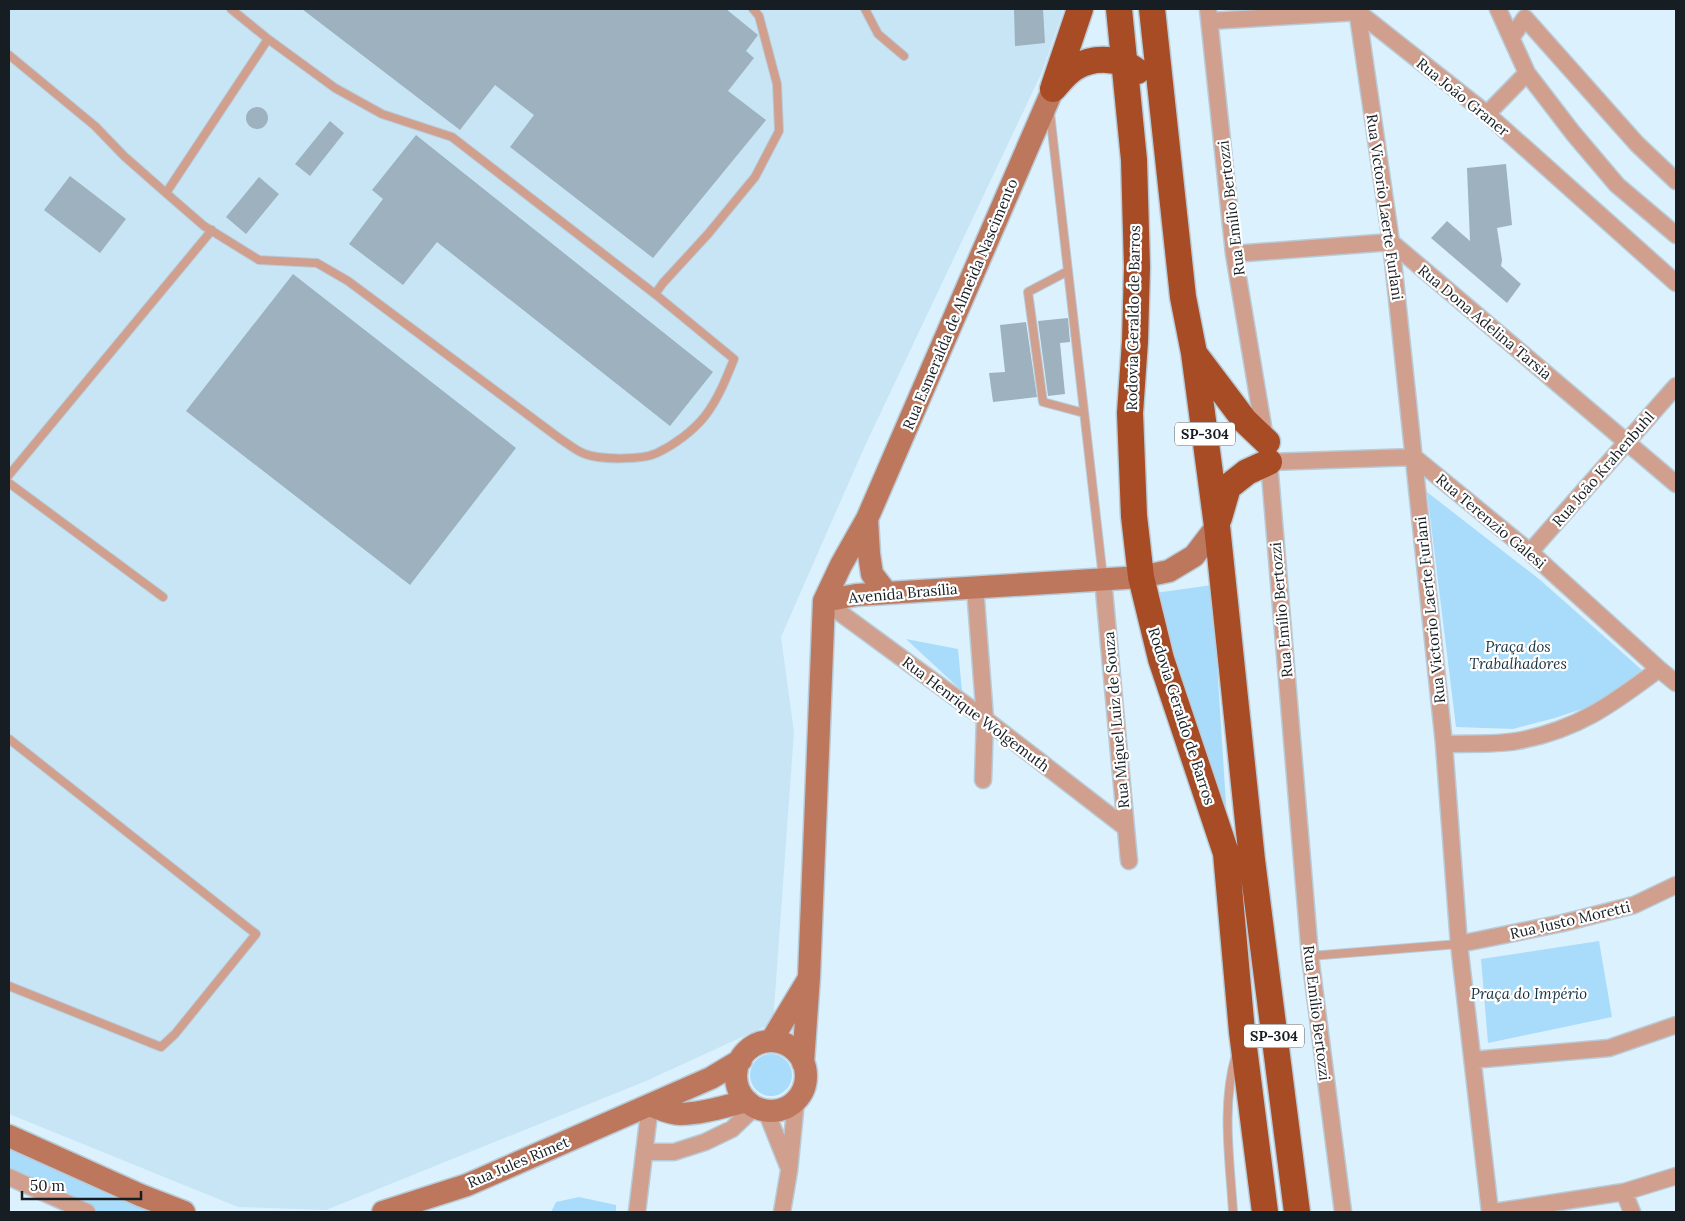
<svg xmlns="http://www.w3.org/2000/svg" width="1685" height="1221" font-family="Lora,serif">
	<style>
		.built { fill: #c8e5f6 }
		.green { fill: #a9dcfb }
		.building { fill: #9db1be }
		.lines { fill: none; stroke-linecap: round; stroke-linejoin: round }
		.service-casing { stroke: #b9cbd7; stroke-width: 10 }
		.minor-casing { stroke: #b9cbd7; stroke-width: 19 }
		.secondary-casing { stroke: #b9cbd7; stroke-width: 25 }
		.trunk-casing { stroke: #b9cbd7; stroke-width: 29 }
		.service { stroke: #d09f8d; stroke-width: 8 }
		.minor { stroke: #d09f8d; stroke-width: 16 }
		.secondary { stroke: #bd775d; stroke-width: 22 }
		.trunk { stroke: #a84c25; stroke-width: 26 }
		.labels { text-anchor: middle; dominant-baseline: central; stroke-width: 4.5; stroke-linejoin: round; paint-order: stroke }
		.shield { fill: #fff; stroke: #5d6265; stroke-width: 1 }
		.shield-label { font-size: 14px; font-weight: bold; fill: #171e23 }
		.street-label { font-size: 15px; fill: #171e23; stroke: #fff }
		.park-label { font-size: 15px; font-style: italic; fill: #13303f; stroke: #fff }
	</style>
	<rect width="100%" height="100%" fill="#dcf1fe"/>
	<path class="built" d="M 9,9 L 1064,9 L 1042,72 L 864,448 L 781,637 L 794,732 L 773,1023 L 646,1081 L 326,1210 L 238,1207 L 9,1114 Z"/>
	<path class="green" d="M 1427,492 L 1539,579 L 1642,670 L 1610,695 L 1588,707 L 1555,718 L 1513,729 L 1456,727 Z
		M 1212,585 L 1227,820 L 1155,593 Z
		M 906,639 L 958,649 L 962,691 Z
		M 1599,941 L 1612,1017 L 1488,1043 L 1481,959 Z
		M750 1075a21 21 0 1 1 42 0a21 21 0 1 1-42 0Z
		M 9,1143 L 160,1212 L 97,1212 L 9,1170 Z
		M 579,1197 L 616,1205 L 616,1212 L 551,1212 L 556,1202 Z"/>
	<path class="building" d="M 302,9 L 726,9 L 758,35 L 746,51 L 754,58 L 728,91 L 766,120 L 653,258 L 510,147 L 534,115 L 495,85 L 460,130 Z
		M 1014,9 L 1043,9 L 1045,43 L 1015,46 Z
		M246 118a11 11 0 1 1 22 0a11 11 0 1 1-22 0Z
		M 330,121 L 344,133 L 310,176 L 295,164 Z
		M 416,135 L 713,372 L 670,426 L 437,242 L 403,285 L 349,244 L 383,199 L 372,190 Z
		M 1506,164 L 1512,225 L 1497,228 L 1502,260 L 1501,266 L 1521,284 L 1507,303 L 1431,238 L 1447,221 L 1470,241 L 1467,168 Z
		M 70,176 L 126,219 L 100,253 L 44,210 Z
		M 259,177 L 279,194 L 246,234 L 226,217 Z
		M 293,274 L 516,448 L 410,585 L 186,411 Z
		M 1068,318 L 1070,342 L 1060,343 L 1065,394 L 1048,396 L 1038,321 Z
		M 1026,322 L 1037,397 L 993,402 L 989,373 L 1005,372 L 1000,325 Z"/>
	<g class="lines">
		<defs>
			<path id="service" d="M 231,9 L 268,39
				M 865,9 L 878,34 L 904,56
				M 9,55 L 95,126 L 124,156 L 166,193 L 268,39 L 335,88 L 382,114 L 452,137 L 655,294 L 663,283 L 708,234 L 755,177 L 779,131 L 777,84 L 759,16 L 753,9
				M 1050,113 L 1103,578
				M 166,193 L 204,226 L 259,260 L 317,263 L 348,281 L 559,438 C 567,443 576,451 585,454 C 601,460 642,460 657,453 C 674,445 693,431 705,416 C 718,399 726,379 734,359 L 655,294
				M 1068,271 L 1028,292 L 1043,402 L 1084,413
				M 9,475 L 212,230
				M 9,483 L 163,597
				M 9,739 L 256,934 L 175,1034 L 161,1047 L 9,986
				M 1310,956 L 1459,944
				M 1233,1212 C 1230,1161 1221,1105 1236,1055"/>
			<path id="minor" d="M 1208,9 L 1234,254 L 1269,462 L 1310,956 L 1343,1212
				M 1357,9 L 1391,242 L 1444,744 L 1459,944 L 1490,1212
				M 1498,9 L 1527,73 L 1573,133 L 1617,185 L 1676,235
				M 1210,21 L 1358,12 L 1487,114 L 1676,283
				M 1511,38 L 1525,18 L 1637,144 L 1676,181
				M 1487,114 L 1527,73
				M 1234,254 L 1391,242 L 1676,484
				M 1269,462 L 1414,457 L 1530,552 L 1659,669 L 1676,683
				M 1530,552 L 1676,386
				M 1103,579 L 1129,861
				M 975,587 L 985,719 L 983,780
				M 824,601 L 985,719 L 1126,828
				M 1444,744 C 1467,743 1494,745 1517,741 C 1577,730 1611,705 1659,669
				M 1459,944 L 1563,923 L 1634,905 L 1676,885
				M 1473,1060 L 1609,1048 L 1676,1025
				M 766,1111 L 788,1166
				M 644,1152 L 674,1152 L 705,1142 L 732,1129 L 755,1107
				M 9,1177 L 87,1212
				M 1624,1192 L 1632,1212
				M 637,1212 L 650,1105
				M 782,1212 L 789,1171 L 796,1101
				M 1494,1212 L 1624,1192 L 1676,1176"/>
			<path id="secondary" d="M 867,519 L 869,554 L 872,574 L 886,592
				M 824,601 L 856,595 L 1141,577 L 1169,571 L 1194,556 L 1217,526
				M 771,1041 L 808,980
				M736 1076a35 35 0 1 1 70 0a35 35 0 1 1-70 0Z
				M 803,1063 L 809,977 L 824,601 L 841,565 L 867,519 L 1053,89
				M 650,1105 C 660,1109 670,1114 680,1114 C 702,1114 726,1106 747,1101
				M 9,1136 L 140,1195 L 184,1212
				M 383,1212 L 467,1185 L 711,1078 L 741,1060"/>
			<path id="trunk" d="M 1119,9 L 1134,160 L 1137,267 L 1135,341 L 1130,413 L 1134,516 L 1141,577 L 1161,659 L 1226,853 L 1242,1032 L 1265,1212
				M 1152,9 L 1183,297 L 1194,353 L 1217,526 L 1252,860 L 1297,1212
				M 1054,86 L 1080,9
				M 1053,89 C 1060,81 1067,72 1076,67 C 1095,56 1120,58 1137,71
				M 1196,356 L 1245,421 L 1267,442
				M 1219,518 L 1228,487 L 1247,472 L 1269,462"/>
		</defs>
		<use href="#service" class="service-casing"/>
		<use href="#minor" class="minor-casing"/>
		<use href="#secondary" class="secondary-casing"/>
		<use href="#trunk" class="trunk-casing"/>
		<use href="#service" class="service"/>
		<use href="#minor" class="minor"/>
		<use href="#secondary" class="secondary"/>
		<use href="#trunk" class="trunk"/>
	</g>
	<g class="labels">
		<g class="shield">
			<rect x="1175" y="422.5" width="60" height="23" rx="4"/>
			<rect x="1244" y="1024.5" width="60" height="23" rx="4"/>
		</g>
		<g class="shield-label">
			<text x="1205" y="434">SP-304</text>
			<text x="1274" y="1036">SP-304</text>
		</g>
		<g class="street-label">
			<text transform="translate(1463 97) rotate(39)">Rua João Graner</text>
			<text transform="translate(1385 207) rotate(82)">Rua Victorio Laerte Furlani</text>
			<text transform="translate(1231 208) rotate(-97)">Rua Emílio Bertozzi</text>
			<text transform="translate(960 304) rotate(-67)">Rua Esmeralda de Almeida Nascimento</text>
			<text transform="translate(1133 318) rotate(-89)">Rodovia Geraldo de Barros</text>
			<text transform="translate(1485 322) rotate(40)">Rua Dona Adelina Tarsia</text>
			<text transform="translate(1603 469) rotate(-49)">Rua João Krahenbuhl</text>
			<text transform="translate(1491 521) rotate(40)">Rua Terenzio Galesi</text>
			<text transform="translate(903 593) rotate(-5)">Avenida Brasília</text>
			<text transform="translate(1281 610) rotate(-95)">Rua Emílio Bertozzi</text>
			<text transform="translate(1430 610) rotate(-96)">Rua Victorio Laerte Furlani</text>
			<text transform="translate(976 714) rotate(37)">Rua Henrique Wolgemuth</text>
			<text transform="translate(1182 716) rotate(72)">Rodovia Geraldo de Barros</text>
			<text transform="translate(1116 720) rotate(-95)">Rua Miguel Luiz de Souza</text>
			<text transform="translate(1570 920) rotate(-13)">Rua Justo Moretti</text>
			<text transform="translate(1317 1013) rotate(83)">Rua Emílio Bertozzi</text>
			<text transform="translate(518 1162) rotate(-23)">Rua Jules Rimet</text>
		</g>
		<g class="park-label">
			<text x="1518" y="646">Praça dos<tspan x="1518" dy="17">Trabalhadores</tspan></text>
			<text x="1529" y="993">Praça do Império</text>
		</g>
	</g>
	<rect width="1685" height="1221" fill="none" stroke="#171e23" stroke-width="20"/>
	<path d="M22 1191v8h119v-8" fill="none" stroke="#171e23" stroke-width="2.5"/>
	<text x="30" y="1191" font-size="15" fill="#171e23" stroke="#ffffff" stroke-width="4" paint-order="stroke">50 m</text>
</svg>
